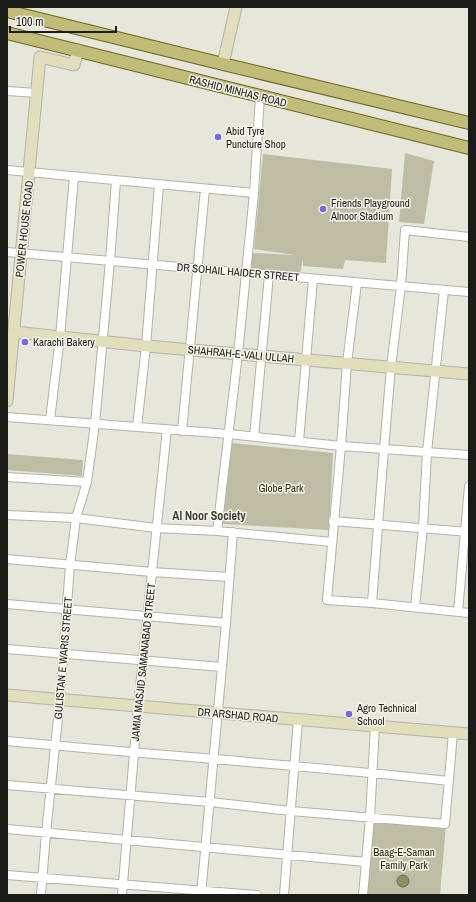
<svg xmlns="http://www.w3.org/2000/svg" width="476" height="902" font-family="'Archivo Narrow',sans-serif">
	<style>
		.green { fill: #bebda4 }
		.water { fill: #8f8d68; stroke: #6c6b50 }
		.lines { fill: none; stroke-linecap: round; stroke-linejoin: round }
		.street-casing { stroke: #b2b2a8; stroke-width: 10 }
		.secondary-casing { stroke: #b2b2a8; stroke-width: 13 }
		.primary-casing { stroke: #6c671b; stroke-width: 14 }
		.street { stroke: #fff; stroke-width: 8 }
		.secondary { stroke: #e0debb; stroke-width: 11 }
		.primary { stroke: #c1bc77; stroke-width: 12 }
		.poi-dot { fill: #7868e3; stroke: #f3f3e9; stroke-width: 1.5 }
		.labels { text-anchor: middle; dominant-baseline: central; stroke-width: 3; stroke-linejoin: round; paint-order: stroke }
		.street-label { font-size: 11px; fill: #1b1b17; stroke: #f3f3e9 }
		.poi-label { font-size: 11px; fill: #1b1b17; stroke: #f3f3e9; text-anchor: start }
		.park-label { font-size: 11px; fill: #2f2d0d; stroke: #f3f3e9 }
		.neighbourhood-label { font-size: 12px; font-weight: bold; fill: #3c3c34; stroke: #f3f3e9 }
	</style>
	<rect width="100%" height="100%" fill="#e6e6db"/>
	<path class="green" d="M 405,153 L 434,161 L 424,224 L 399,222 Z
		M 263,154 L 392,169 L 386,263 L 345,260 L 343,269 L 303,266 L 303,259 L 300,274 L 250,270 L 252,253 L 295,255 L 254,249 Z
		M 231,443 L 333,453 L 329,530 L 223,524 Z
		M 7,454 L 83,460 L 82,476 L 7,470 Z
		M 370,818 L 446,825 L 440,895 L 363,895 Z"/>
	<path class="water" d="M397 881a6 6 0 1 1 12 0a6 6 0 1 1-12 0Z"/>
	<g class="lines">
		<defs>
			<path id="street" d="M 7,91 L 37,93
				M 7,170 L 254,193
				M 7,252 L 469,292
				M 357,283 L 347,363 L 341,446 L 327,600 L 372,603 L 469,613
				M 7,417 L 229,434 L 341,446 L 469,455
				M 50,420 L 60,337 L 74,177
				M 137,427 L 146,346 L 159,185
				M 182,431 L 205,189
				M 254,437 L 269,275
				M 299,441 L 313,279
				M 7,477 L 87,482
				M 7,515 L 76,518 L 156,528 L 217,531 L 332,542
				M 333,521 L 469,532
				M 217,531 L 238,354 L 254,193 L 260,96
				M 7,559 L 152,572 L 229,577
				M 372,603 L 384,449 L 391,367 L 401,286 L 405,230 L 469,237
				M 7,604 L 226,623
				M 415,607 L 423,528 L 427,452 L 444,290
				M 458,612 L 469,486
				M 7,649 L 222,667
				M 7,741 C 154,755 302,765 449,781
				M 7,785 L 210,802 L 291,811 L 445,824 L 453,733
				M 7,829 L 366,862
				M 7,875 L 257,895
				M 41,895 L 46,833 L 60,699 L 70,565 L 76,518 L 87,482 L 95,424 L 110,261 L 116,181
				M 122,895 L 138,706 L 167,429
				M 201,895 L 226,623 L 233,532
				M 284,895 L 298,720
				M 363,895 L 370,818 L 375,726"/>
			<path id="secondary" d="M 223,64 L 236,7
				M 14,332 L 146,346 L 469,374
				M 7,401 L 40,57 L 74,65 L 78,50
				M 7,695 L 469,734"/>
			<path id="primary" d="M 7,11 L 223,64 L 469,123
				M 7,33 L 469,148"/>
		</defs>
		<use href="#street" class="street-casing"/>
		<use href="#secondary" class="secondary-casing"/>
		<use href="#primary" class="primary-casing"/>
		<use href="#street" class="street"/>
		<use href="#secondary" class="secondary"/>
		<use href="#primary" class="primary"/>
	</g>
	<g class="poi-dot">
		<circle cx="218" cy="137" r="4"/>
		<circle cx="323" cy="209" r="4"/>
		<circle cx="25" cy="342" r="4"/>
		<circle cx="349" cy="714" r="4"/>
	</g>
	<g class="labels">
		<g class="street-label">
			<text transform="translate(238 91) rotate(14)">RASHID MINHAS ROAD</text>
			<text transform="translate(24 229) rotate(-84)">POWER HOUSE ROAD</text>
			<text transform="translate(238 272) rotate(5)">DR SOHAIL HAIDER STREET</text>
			<text transform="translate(241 354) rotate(5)">SHAHRAH-E-VALI ULLAH</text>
			<text transform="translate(63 658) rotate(-85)">GULISTAN E WARIS STREET</text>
			<text transform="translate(143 662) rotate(-84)">JAMIA MASJID SAMANABAD STREET</text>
			<text transform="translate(238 715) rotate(5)">DR ARSHAD ROAD</text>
		</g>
		<g class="poi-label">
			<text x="226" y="131">Abid Tyre<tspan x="226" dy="13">Puncture Shop</tspan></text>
			<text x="331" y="203">Friends Playground<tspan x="331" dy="13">Alnoor Stadium</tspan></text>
			<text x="33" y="342">Karachi Bakery</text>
			<text x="357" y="708">Agro Technical<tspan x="357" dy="13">School</tspan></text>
		</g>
		<g class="park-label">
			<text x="281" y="488">Globe Park</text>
			<text x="404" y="852">Baag-E-Saman<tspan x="404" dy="13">Family Park</tspan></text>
		</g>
		<g class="neighbourhood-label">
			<text x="209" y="516">Al Noor Society</text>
		</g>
	</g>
	<rect width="476" height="902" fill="none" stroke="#1b1b17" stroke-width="16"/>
	<path d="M10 26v6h106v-6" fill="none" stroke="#1b1b17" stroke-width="2"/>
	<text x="16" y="26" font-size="12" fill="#1b1b17" stroke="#f3f3e9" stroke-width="3" paint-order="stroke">100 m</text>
</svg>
